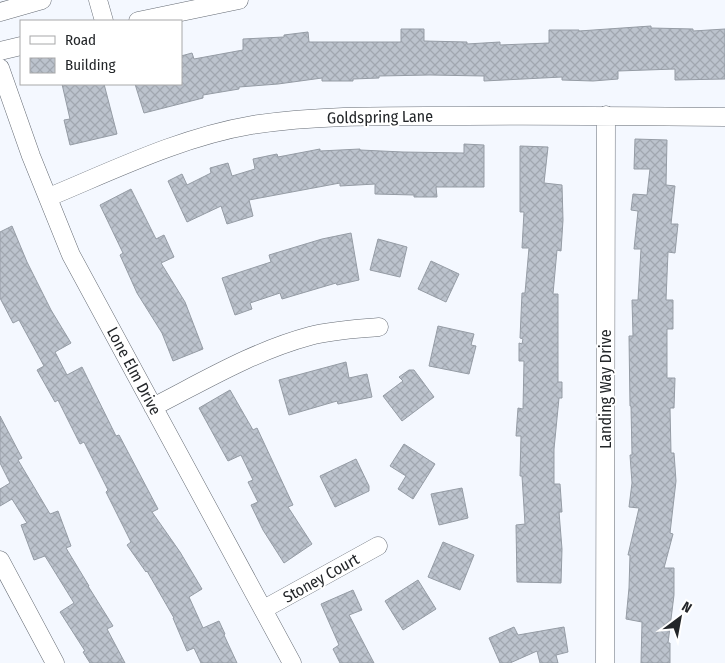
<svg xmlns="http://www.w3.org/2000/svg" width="725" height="663" font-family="'Fira Sans Condensed',sans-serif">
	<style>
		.building { fill: url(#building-cross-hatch); stroke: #959ca5 }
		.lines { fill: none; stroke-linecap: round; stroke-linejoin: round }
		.minor-casing { stroke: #666c75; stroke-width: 19 }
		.minor { stroke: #fff; stroke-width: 18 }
		.labels { text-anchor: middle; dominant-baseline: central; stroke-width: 4; stroke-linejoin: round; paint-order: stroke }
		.street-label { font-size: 16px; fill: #232629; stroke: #fff }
	</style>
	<defs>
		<pattern id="building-cross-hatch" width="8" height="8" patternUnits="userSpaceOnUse" patternTransform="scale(1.25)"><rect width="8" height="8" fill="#bcc3cd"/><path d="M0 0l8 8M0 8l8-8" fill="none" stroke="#a1a7b0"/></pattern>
	</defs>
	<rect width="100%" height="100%" fill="#f4f8ff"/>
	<path class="building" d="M 651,26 L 651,28 L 693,29 L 693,31 L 725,29 L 725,79 L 675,80 L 675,69 L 618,71 L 618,79 L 593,81 L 562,80 L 562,77 L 484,81 L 484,76 L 430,75 L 379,76 L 379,78 L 353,79 L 353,81 L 322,81 L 322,78 L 278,84 L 239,87 L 239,89 L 203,95 L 203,98 L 144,113 L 135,84 L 181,84 L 181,56 L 192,53 L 194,59 L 243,50 L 243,39 L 284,37 L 284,35 L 308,32 L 309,42 L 401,42 L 401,29 L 424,29 L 424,41 L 467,42 L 467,44 L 500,42 L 500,45 L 549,43 L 549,30 L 579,30 L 579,31 Z
		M 62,84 L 104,84 L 117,134 L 70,145 L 64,120 L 70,119 Z
		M 635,139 L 667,140 L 666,185 L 675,186 L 671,224 L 678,224 L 675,253 L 668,252 L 666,300 L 673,300 L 673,329 L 667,329 L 667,378 L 675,378 L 674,408 L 670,408 L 671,453 L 674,453 L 676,481 L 670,533 L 673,534 L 664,568 L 674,568 L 674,595 L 668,643 L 670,643 L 670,663 L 641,663 L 642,622 L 626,619 L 629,588 L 630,555 L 628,555 L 639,508 L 629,507 L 632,483 L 630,455 L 632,455 L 631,406 L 630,406 L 629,336 L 633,336 L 632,300 L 638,300 L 641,249 L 634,249 L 638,211 L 631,210 L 633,194 L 647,195 L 650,169 L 634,169 Z
		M 464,144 L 484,145 L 484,187 L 436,187 L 437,197 L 414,197 L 414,195 L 375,194 L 375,184 L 340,186 L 340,183 L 249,200 L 253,216 L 227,224 L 221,206 L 187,222 L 168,181 L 182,174 L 187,185 L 211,173 L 210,168 L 228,163 L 232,176 L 255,169 L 253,159 L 277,154 L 278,157 L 320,149 L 320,151 L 360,149 L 360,150 L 403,152 L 464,153 Z
		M 520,146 L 548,147 L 544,183 L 562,185 L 563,220 L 561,251 L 557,250 L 553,294 L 558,294 L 558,382 L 562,382 L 562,398 L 559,398 L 554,449 L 554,484 L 560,484 L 562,512 L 559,512 L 562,549 L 561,583 L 517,582 L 516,525 L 525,524 L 522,476 L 520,476 L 521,436 L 516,436 L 518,408 L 523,409 L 524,361 L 519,361 L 519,343 L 522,344 L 523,339 L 520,338 L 522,293 L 525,293 L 529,248 L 522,248 L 524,212 L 520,212 Z
		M 131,189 L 156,239 L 164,235 L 174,257 L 161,263 L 185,302 L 203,349 L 173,361 L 162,333 L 137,293 L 120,255 L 123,253 L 100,205 Z
		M 12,226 L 27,262 L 51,310 L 71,343 L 55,352 L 67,375 L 82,367 L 116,436 L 119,435 L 158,509 L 152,512 L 180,552 L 202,589 L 189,597 L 203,628 L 219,621 L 225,634 L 224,635 L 237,663 L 201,663 L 194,648 L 187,651 L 173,618 L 174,618 L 147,571 L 146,572 L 127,545 L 131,542 L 106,492 L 108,490 L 84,442 L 80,444 L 58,400 L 55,402 L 37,370 L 44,366 L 19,320 L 13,323 L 0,298 L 0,232 Z
		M 351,233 L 359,280 L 337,285 L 336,283 L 282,299 L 280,293 L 250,303 L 252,309 L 235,315 L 222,278 L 271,262 L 269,255 L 322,239 Z
		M 378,239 L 407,247 L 400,277 L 370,270 Z
		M 431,261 L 459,274 L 446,302 L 418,289 Z
		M 438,326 L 474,334 L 471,345 L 476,346 L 469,374 L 429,366 Z
		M 346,362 L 349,378 L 367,374 L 372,397 L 338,404 L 337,401 L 289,415 L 279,380 Z
		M 409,370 L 414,370 L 434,397 L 402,421 L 383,396 L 403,381 L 399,377 Z
		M 230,390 L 253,430 L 257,428 L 293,505 L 288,507 L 312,544 L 284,563 L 263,530 L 251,505 L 258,502 L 248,482 L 253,480 L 241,455 L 228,461 L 199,408 Z
		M 0,416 L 22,458 L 18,460 L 50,514 L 58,511 L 71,546 L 66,548 L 89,586 L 88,586 L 113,626 L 107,629 L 125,663 L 90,663 L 83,652 L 85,651 L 60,612 L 74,603 L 45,556 L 34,560 L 21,525 L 27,523 L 12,499 L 0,506 L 0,489 L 10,483 L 0,463 Z
		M 404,444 L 435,464 L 413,499 L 398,489 L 406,476 L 390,466 Z
		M 356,459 L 369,486 L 369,491 L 335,507 L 320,476 Z
		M 462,488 L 468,518 L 439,525 L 431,494 Z
		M 443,542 L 474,555 L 460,590 L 428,577 Z
		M 418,580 L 436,609 L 403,630 L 385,601 Z
		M 353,590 L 362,610 L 349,615 L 374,663 L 340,663 L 333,649 L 339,645 L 321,604 Z
		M 514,627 L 518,635 L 564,627 L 568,652 L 556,655 L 558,663 L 540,663 L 537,651 L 510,663 L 500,663 L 489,638 Z"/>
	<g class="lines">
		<defs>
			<path id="minor" d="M 98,0 L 104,21
				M 0,12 L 42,0
				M 138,21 L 239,0
				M 0,51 L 21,46
				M 0,68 L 31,156 L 71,255 L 292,663
				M 49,197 C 114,170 181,137 252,125 C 318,115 385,116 452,116 C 543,115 634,116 725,117
				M 153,407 C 204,381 254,351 310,336 C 332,330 356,329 379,327
				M 0,560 L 55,663
				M 264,609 L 378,546
				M 605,663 L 606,115"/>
		</defs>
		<use href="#minor" class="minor-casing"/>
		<use href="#minor" class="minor"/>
	</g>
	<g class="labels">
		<g class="street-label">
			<text transform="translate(380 117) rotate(-1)">Goldspring Lane</text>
			<text transform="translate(134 371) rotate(62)">Lone Elm Drive</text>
			<text transform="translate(605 389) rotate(-90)">Landing Way Drive</text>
			<text transform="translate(321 578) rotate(-29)">Stoney Court</text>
		</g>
	</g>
	<rect x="20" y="20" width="162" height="65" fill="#ffffff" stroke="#a7a8a9"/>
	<rect x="30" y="36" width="25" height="8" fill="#ffffff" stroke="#a7a8a9"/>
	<text x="65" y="45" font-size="15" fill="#232629">Road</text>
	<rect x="30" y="58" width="25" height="15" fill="url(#building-cross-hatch)" stroke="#a7a8a9"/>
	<text x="65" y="70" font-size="15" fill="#232629">Building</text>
	<g transform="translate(680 618) rotate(32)" stroke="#ffffff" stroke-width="4" paint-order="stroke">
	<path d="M0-4L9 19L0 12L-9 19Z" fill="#232629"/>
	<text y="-8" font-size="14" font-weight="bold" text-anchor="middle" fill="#232629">N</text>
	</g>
</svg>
